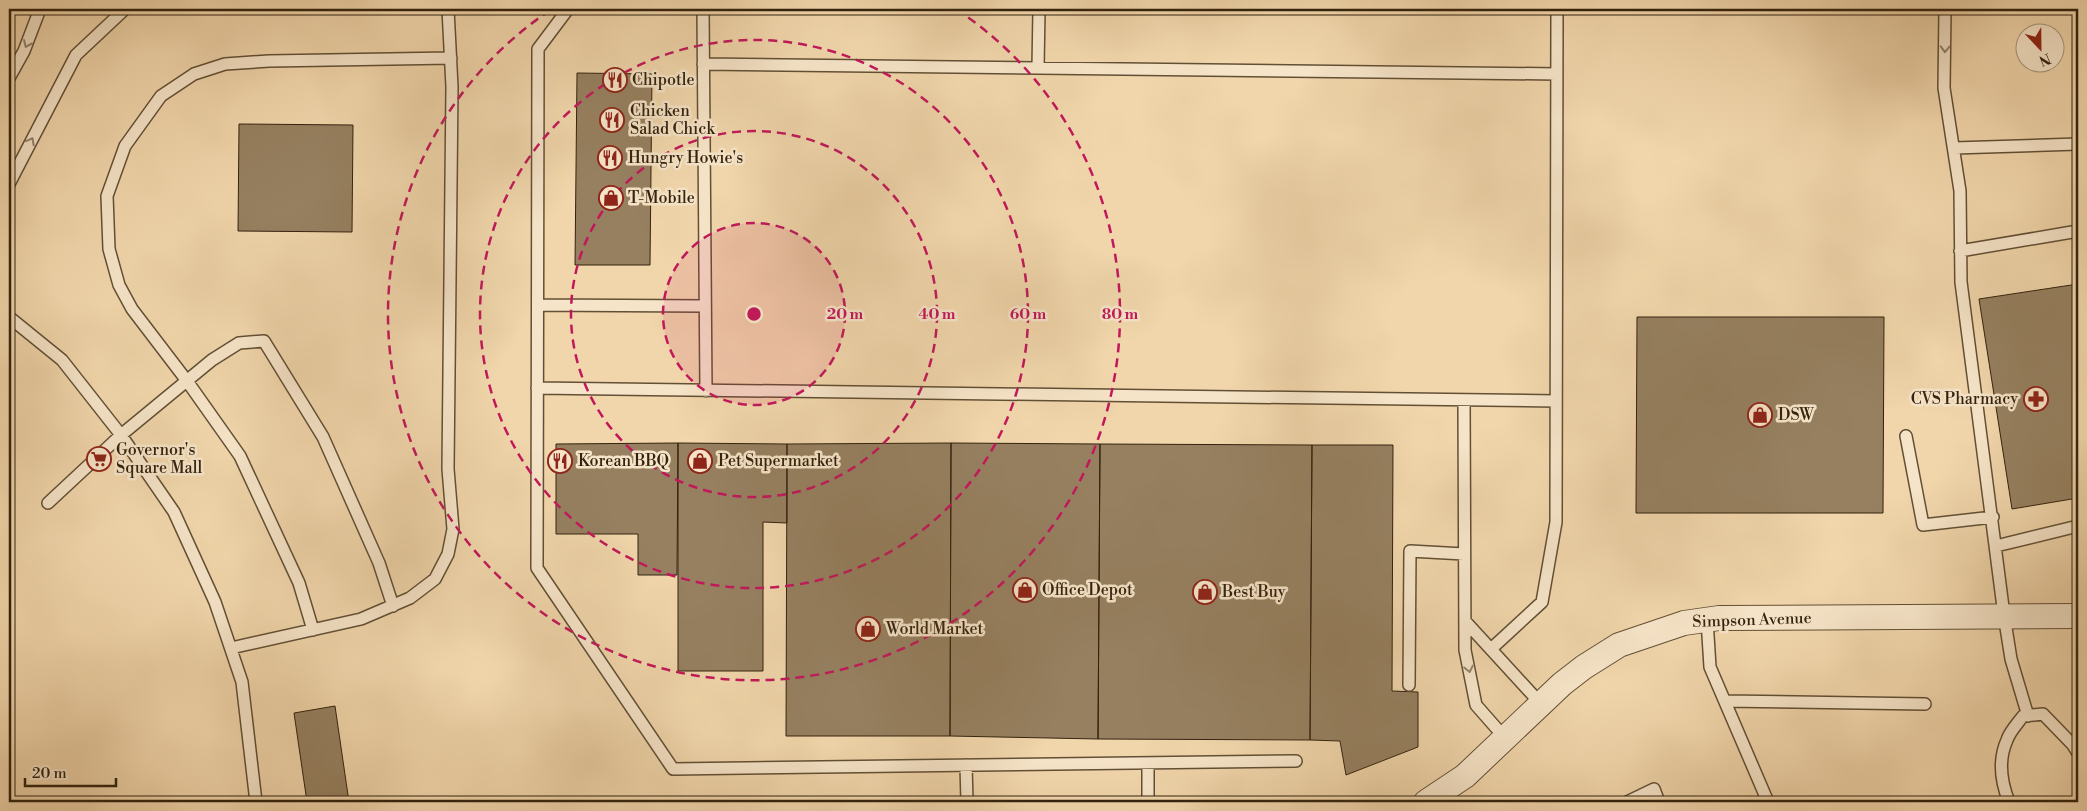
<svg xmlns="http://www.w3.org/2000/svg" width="2087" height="811" font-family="'Libre Bodoni',serif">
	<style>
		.building { fill: #968060; stroke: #33220e }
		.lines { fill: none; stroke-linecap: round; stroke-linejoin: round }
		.service-casing { stroke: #624f35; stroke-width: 14 }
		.minor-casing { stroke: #624f35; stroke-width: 26 }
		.service { stroke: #f6e4c8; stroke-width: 11 }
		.minor { stroke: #f6e4c8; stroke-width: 24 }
		.oneway { stroke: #94836b }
		.ring { fill: none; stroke: #c2185b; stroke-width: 2.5; stroke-dasharray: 9 6 }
		.labels { text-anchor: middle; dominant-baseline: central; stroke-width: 5; stroke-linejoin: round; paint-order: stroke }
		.poi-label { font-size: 16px; fill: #33220e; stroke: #f6e4c8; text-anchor: start }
		.street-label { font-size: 16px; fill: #33220e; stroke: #f6e4c8 }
		.centre { fill: #c2185b; stroke: #f6e4c8; stroke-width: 2.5 }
		.ring-label { font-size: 15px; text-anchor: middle; font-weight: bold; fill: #c2185b; stroke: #f6e4c8; stroke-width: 5; stroke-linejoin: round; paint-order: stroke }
	</style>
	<rect width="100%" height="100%" fill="#f1d6ab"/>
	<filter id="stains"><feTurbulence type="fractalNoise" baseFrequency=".004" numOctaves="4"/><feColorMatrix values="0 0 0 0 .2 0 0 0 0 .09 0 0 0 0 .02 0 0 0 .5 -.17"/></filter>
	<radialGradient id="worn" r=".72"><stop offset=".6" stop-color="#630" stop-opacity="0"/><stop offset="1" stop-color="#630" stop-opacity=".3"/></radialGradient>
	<path class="building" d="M 577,73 L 652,74 L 650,265 L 575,265 Z
		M 239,124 L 353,125 L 352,232 L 238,231 Z
		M 2078,284 L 2078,498 L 2012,509 L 1979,299 Z
		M 1637,317 L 1884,317 L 1883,513 L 1636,513 Z
		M 678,443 L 787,444 L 787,523 L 763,522 L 763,671 L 678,671 Z
		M 678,443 L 677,575 L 638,575 L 638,534 L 556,534 L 556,444 Z
		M 951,443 L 950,736 L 786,736 L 787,444 Z
		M 951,443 L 1100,444 L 1098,739 L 950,736 Z
		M 1100,444 L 1312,445 L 1310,740 L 1098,739 Z
		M 1312,445 L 1393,445 L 1392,691 L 1418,692 L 1418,747 L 1346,775 L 1340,741 L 1310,740 Z
		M 335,706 L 349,802 L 307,802 L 294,713 Z"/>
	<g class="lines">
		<defs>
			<path id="service" d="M 568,9 L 538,49 L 537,568 L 673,769 L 1296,761
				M 703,9 L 706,391
				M 1945,9 L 1944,88 L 1960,191 L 1961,282 L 2004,615 L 2011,659 L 2028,716
				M 703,64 L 1557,74
				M 1038,68 L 1039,9
				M 9,78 L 24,51 L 40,9
				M 1954,148 L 2078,144
				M 9,184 L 76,55 L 125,9
				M 1960,251 L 2078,231
				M 538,305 L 705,306
				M 9,317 L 62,360 L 121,435 L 174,512 L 215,602 L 242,682 L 256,802
				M 537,388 L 1556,401
				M 1464,400 L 1465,650 L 1476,705 L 1505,738
				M 1906,436 L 1923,525 L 1993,517
				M 48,503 L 121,435 L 212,360 L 239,343 L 264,341 L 323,437 L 379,563 L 393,606
				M 1996,546 L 2078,526
				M 1707,620 L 1710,667 L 1768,802
				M 1465,621 L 1541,704
				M 313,630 L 299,583 L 240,456 L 187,381 L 132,309 L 119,285 L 109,249 L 107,196 L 125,146 L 161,96 L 194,74 L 225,64 L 269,61 L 451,58
				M 231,648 L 361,619 L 410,598 L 435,579 L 448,554 L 453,529 L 448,469 L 452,87 L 448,9
				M 1491,649 L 1542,602 L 1556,522 L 1557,9
				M 1409,685 L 1410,551 L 1464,554
				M 1725,701 L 1925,704
				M 1148,763 L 1148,802
				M 966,765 L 967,802
				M 1627,802 L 1654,789 L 1659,802
				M 2009,802 C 2001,782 1998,760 2007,740 C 2010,731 2018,723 2023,716 L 2043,714 L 2073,745 L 2078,753"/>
			<path id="minor" d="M 1426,802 L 1465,776 L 1562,684 L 1584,667 L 1619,645 L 1684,623 L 1719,618 L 2078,616"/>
		</defs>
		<use href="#service" class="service-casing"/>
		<use href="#minor" class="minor-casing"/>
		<use href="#service" class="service"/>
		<use href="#minor" class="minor"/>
	</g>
	<defs><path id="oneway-chevron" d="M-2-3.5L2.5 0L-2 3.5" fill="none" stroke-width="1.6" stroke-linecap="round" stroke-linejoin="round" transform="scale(1.25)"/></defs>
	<g class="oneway">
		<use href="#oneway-chevron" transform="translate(27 44) rotate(114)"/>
		<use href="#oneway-chevron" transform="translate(1945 49) rotate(91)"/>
		<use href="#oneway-chevron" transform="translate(31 141) rotate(-62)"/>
		<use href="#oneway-chevron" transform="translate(1469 669) rotate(78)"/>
	</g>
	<circle cx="754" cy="314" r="91" fill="#c2185b" fill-opacity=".12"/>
	<g class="ring">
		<circle cx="754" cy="314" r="91"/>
		<circle cx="754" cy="314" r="183"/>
		<circle cx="754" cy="314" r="274"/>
		<path d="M956 9A366 366 0 1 1 552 9"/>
	</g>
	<defs>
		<symbol id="restaurant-ring" viewBox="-11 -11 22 22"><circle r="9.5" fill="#f6e4c8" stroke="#8f2418" stroke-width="1.5"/><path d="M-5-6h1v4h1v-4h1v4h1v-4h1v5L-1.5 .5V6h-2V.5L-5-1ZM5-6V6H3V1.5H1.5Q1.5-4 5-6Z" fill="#8f2418"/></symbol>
		<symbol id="shop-ring" viewBox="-11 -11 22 22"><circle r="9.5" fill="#f6e4c8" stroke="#8f2418" stroke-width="1.5"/><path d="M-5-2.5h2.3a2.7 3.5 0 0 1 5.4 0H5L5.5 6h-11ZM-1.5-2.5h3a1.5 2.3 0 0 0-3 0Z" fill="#8f2418"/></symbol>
		<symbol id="pharmacy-ring" viewBox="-11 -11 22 22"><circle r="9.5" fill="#f6e4c8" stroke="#8f2418" stroke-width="1.5"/><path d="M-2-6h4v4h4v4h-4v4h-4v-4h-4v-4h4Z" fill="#8f2418"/></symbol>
		<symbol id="supermarket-ring" viewBox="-11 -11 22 22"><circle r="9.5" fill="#f6e4c8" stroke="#8f2418" stroke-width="1.5"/><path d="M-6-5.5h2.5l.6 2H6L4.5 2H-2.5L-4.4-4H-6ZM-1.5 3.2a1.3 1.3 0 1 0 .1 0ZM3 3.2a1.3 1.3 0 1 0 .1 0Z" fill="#8f2418"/></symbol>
	</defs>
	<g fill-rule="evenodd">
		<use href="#restaurant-ring" x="601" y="66" width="28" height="28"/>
		<use href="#restaurant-ring" x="598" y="106" width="28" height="28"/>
		<use href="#restaurant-ring" x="596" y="144" width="28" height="28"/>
		<use href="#shop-ring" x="597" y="184" width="28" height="28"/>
		<use href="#pharmacy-ring" x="2022" y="385" width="28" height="28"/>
		<use href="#shop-ring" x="1746" y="401" width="28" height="28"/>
		<use href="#supermarket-ring" x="85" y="445" width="28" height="28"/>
		<use href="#restaurant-ring" x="546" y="447" width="28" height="28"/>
		<use href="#shop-ring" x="686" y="447" width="28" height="28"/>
		<use href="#shop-ring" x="1011" y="576" width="28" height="28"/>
		<use href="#shop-ring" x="1191" y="578" width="28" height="28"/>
		<use href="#shop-ring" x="854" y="615" width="28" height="28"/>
	</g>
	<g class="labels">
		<g class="poi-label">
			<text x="632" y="80">Chipotle</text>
			<text x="630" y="111">Chicken<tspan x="630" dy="18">Salad Chick</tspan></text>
			<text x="628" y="158">Hungry Howie's</text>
			<text x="628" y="198">T-Mobile</text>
			<text x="2018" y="399" text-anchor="end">CVS Pharmacy</text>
			<text x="1778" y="415">DSW</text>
			<text x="116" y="450">Governor's<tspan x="116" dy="18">Square Mall</tspan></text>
			<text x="578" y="461">Korean BBQ</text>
			<text x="718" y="461">Pet Supermarket</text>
			<text x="1042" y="590">Office Depot</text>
			<text x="1222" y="592">Best Buy</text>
			<text x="886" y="629">World Market</text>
		</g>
		<g class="street-label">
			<text transform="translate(1752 620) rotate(-2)">Simpson Avenue</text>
		</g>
	</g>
	<circle cx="754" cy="314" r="8" class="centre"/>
	<g class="ring-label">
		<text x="845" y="319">20 m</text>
		<text x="937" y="319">40 m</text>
		<text x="1028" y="319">60 m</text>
		<text x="1120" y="319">80 m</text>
	</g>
	<rect width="2087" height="811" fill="none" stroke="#f1d6ab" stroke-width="30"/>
	<rect x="10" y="10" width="2067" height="791" fill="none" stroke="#33220e" stroke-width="2.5"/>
	<rect x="15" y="15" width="2057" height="781" fill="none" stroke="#33220e"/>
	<g transform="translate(2040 48) rotate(158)"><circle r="24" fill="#f6e4c8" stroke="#a8967e"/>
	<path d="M0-4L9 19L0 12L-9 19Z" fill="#8f2418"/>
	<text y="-8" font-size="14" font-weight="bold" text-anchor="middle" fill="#33220e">N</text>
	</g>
	<path d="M25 778v8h91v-8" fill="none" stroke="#33220e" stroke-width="2.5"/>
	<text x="32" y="778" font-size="15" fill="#33220e" stroke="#f6e4c8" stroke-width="4" paint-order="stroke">20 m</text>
	<rect width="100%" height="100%" filter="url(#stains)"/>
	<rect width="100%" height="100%" fill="url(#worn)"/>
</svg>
